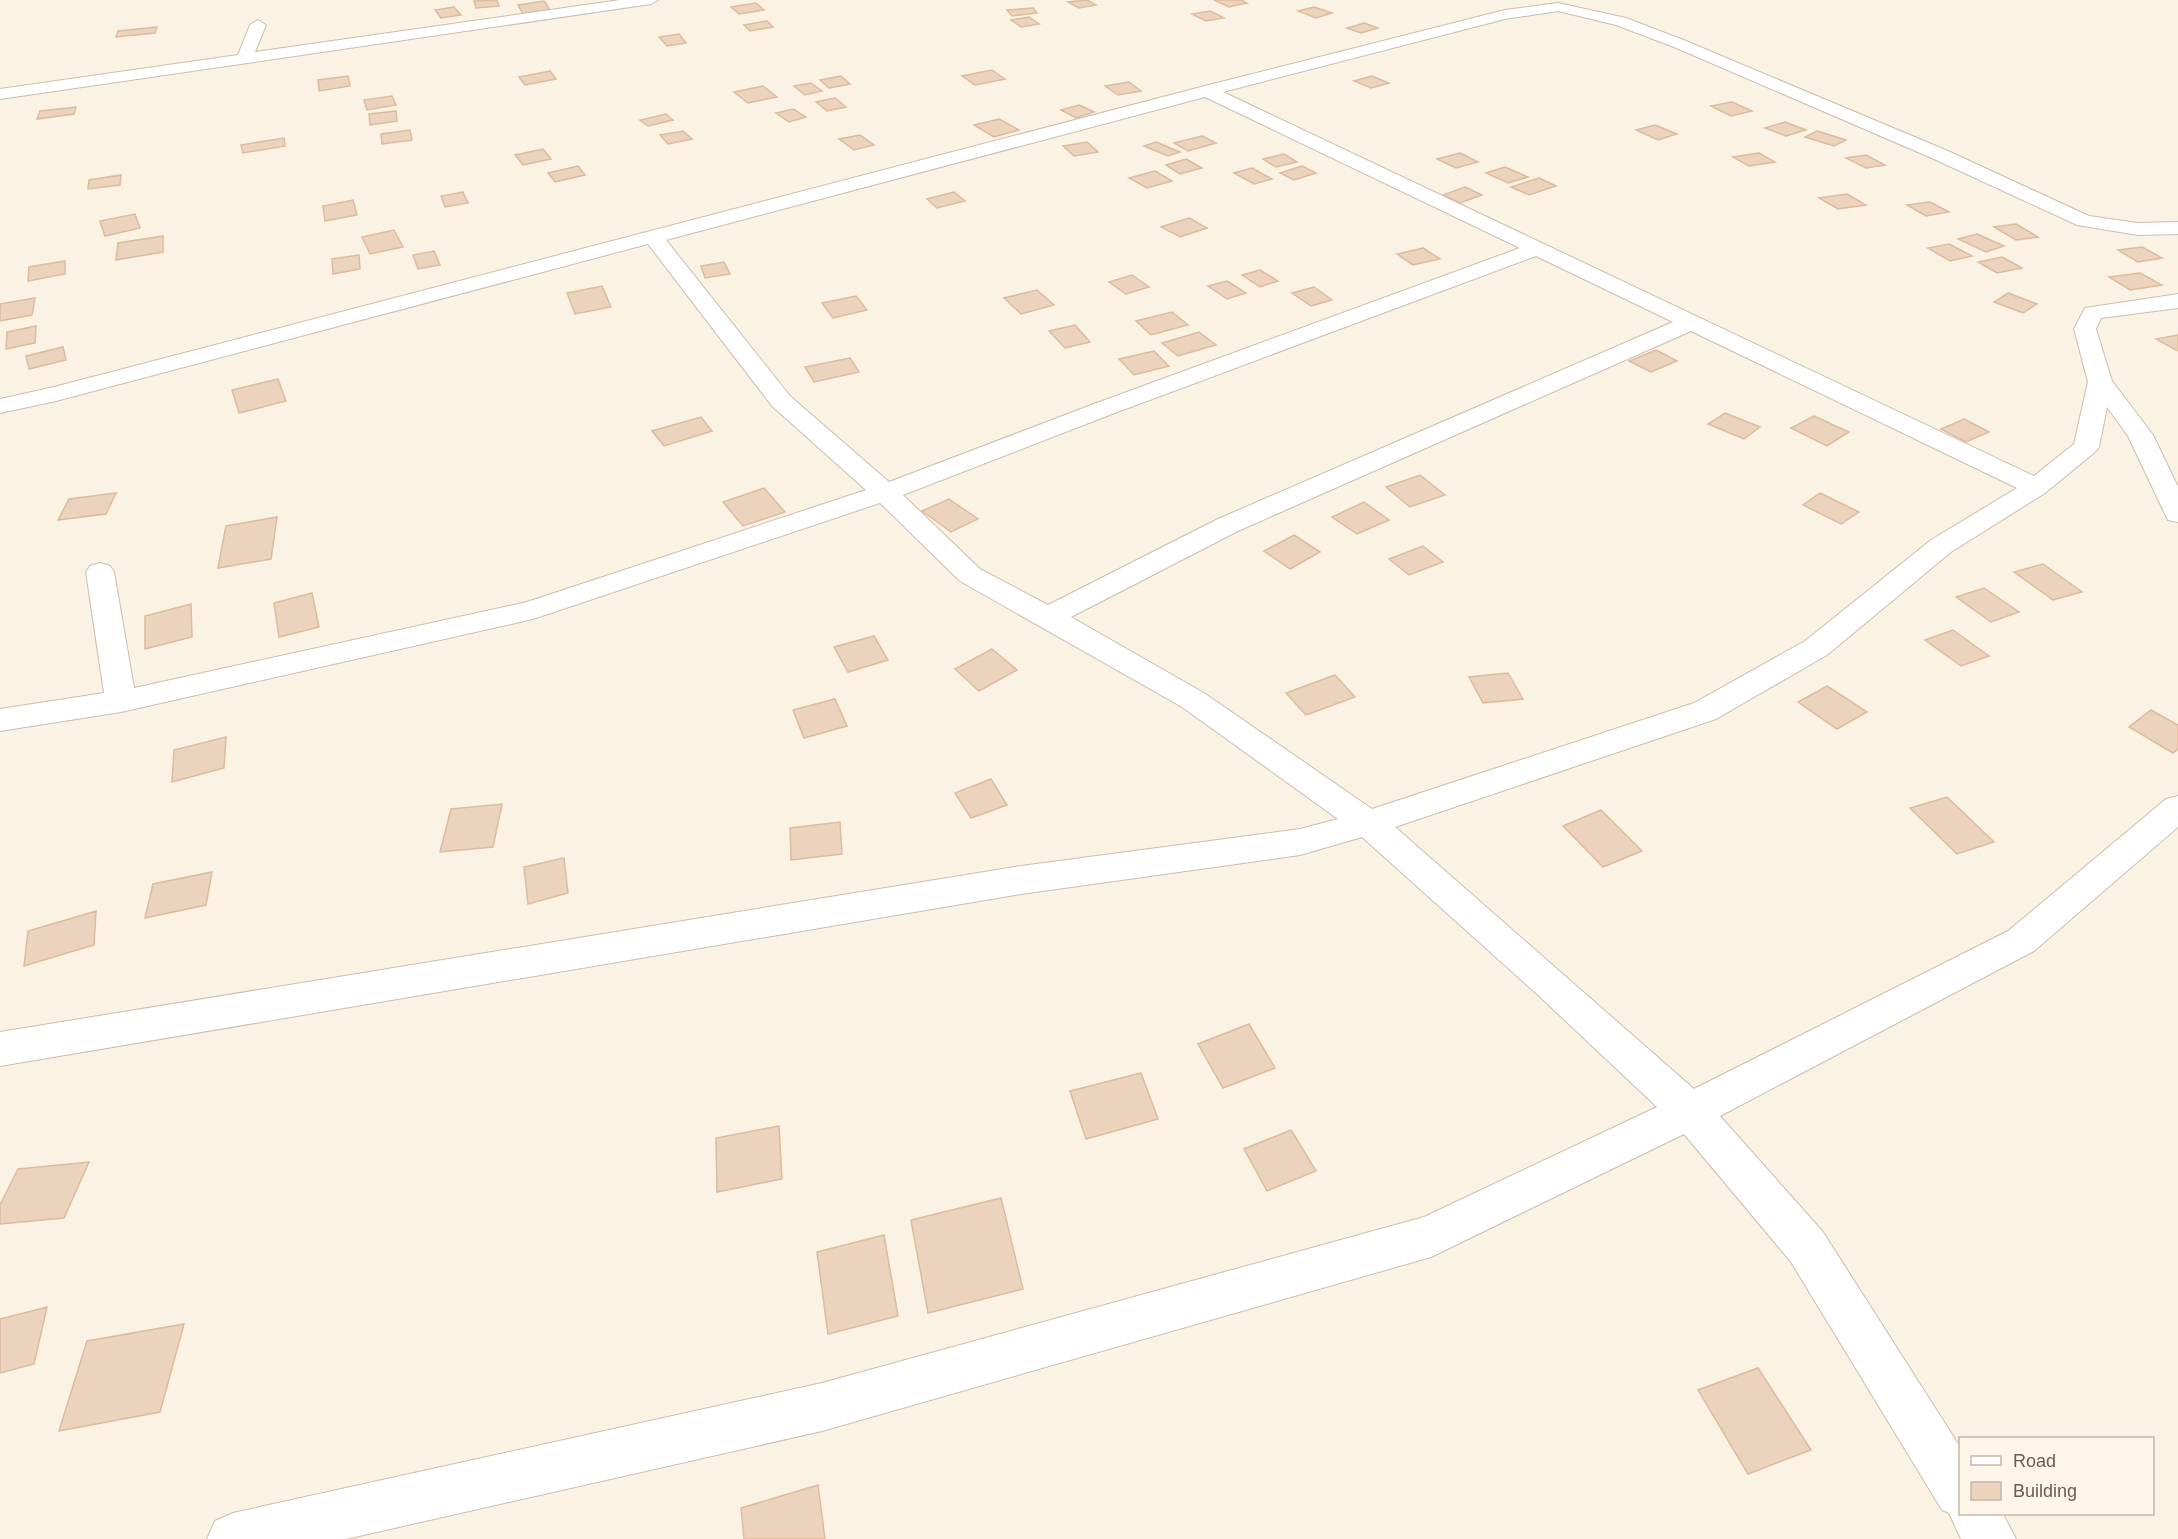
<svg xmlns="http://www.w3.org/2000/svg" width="2178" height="1539" font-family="Helvetica,sans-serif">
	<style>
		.building { fill: #ecd3bd; stroke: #ddbb9f; stroke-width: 1.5 }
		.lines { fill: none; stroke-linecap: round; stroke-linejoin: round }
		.street-casing { stroke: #ccbdae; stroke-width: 2 }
		.street { fill: #fff; fill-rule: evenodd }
	</style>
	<rect width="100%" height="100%" fill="#faf2e3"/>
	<path class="building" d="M 497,0 L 499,6 L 476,8 L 474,1 Z
		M 1087,0 L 1096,5 L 1079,8 L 1068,2 Z
		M 1214,0 L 1241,0 L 1247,3 L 1229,7 Z
		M 544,1 L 550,10 L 523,14 L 518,5 Z
		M 756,3 L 764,10 L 739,14 L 731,7 Z
		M 454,7 L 461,15 L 441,18 L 435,10 Z
		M 1314,7 L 1332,13 L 1316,18 L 1298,11 Z
		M 1033,8 L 1037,13 L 1012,16 L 1007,10 Z
		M 1210,11 L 1224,18 L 1206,21 L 1192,14 Z
		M 1029,17 L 1039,24 L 1021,27 L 1011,20 Z
		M 767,21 L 773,27 L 750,31 L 744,25 Z
		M 1364,23 L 1378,28 L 1361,33 L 1347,28 Z
		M 157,27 L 155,33 L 116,37 L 118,31 Z
		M 679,34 L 686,43 L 667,46 L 659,37 Z
		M 992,70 L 1005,79 L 975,85 L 962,76 Z
		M 550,71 L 556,79 L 525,85 L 519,77 Z
		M 348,76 L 350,86 L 319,91 L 318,80 Z
		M 841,76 L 850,84 L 829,88 L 820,80 Z
		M 1372,76 L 1389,83 L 1371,88 L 1354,81 Z
		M 1129,82 L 1141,91 L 1118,95 L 1105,86 Z
		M 811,83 L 822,91 L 805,95 L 794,86 Z
		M 763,86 L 777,97 L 748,103 L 734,92 Z
		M 392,96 L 396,105 L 367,110 L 364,100 Z
		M 835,98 L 846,107 L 827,111 L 816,102 Z
		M 1732,102 L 1752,111 L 1731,116 L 1711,106 Z
		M 1079,105 L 1094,112 L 1076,118 L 1061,110 Z
		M 76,107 L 74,114 L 37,119 L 40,111 Z
		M 793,109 L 806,117 L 789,122 L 776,113 Z
		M 396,111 L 397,121 L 370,125 L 369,114 Z
		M 666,114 L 673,120 L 648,126 L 640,120 Z
		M 999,119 L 1019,130 L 994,137 L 974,125 Z
		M 1785,122 L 1806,130 L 1786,136 L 1765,128 Z
		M 1655,125 L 1677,134 L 1658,140 L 1636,130 Z
		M 410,130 L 412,140 L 382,144 L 381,134 Z
		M 683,131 L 692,139 L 668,144 L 660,135 Z
		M 1817,131 L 1846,140 L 1834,146 L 1805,137 Z
		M 860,135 L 874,145 L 854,150 L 839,139 Z
		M 1202,136 L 1216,143 L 1188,151 L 1174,143 Z
		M 284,138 L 285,146 L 243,153 L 241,145 Z
		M 1087,142 L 1098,152 L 1074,156 L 1063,146 Z
		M 1156,142 L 1180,152 L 1168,156 L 1144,146 Z
		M 543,149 L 551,159 L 523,165 L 515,155 Z
		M 1460,153 L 1478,162 L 1456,168 L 1437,159 Z
		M 1759,153 L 1775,162 L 1749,166 L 1733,157 Z
		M 1284,154 L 1297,162 L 1276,167 L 1263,159 Z
		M 1866,155 L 1885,165 L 1866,168 L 1846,158 Z
		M 1186,159 L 1202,168 L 1180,174 L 1166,165 Z
		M 578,166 L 585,175 L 555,182 L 548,173 Z
		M 1302,166 L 1316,173 L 1294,180 L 1280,173 Z
		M 1505,167 L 1528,177 L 1508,183 L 1486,173 Z
		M 1252,168 L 1272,179 L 1254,184 L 1234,173 Z
		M 1155,171 L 1172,181 L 1147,188 L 1129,178 Z
		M 121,175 L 120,185 L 88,189 L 89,180 Z
		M 1539,178 L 1556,186 L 1529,195 L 1511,187 Z
		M 1465,187 L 1482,195 L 1460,203 L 1443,195 Z
		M 463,192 L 468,203 L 445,207 L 441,196 Z
		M 954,192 L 965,201 L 937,208 L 927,199 Z
		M 1847,194 L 1866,205 L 1838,209 L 1819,198 Z
		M 353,200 L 357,215 L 325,221 L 323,206 Z
		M 1930,202 L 1949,212 L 1926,216 L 1907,205 Z
		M 135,214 L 140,228 L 105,236 L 100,221 Z
		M 1189,218 L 1207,228 L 1180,237 L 1161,227 Z
		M 2016,224 L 2038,237 L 2016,240 L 1994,227 Z
		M 394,230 L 403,247 L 370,254 L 362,237 Z
		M 1977,234 L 2004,246 L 1986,252 L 1958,239 Z
		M 163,236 L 163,252 L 116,260 L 118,243 Z
		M 1949,244 L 1972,256 L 1950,261 L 1928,248 Z
		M 2142,247 L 2162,258 L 2138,262 L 2118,250 Z
		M 1423,248 L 1440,259 L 1413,265 L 1397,254 Z
		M 434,251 L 440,265 L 418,269 L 413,255 Z
		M 359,255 L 360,269 L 333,274 L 332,259 Z
		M 2002,257 L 2022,268 L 1997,273 L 1978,262 Z
		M 65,261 L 65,274 L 28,281 L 29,267 Z
		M 724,262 L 730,274 L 705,278 L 701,266 Z
		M 1260,270 L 1278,281 L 1260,287 L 1242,275 Z
		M 2140,273 L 2162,285 L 2130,290 L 2109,277 Z
		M 1132,275 L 1149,287 L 1126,294 L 1109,282 Z
		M 1227,281 L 1246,293 L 1227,299 L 1208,286 Z
		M 602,286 L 611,307 L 575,314 L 567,293 Z
		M 1314,287 L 1332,300 L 1311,306 L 1292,293 Z
		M 1037,290 L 1054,305 L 1021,314 L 1004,298 Z
		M 2008,293 L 2037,304 L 2023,313 L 1994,302 Z
		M 856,296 L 867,310 L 833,318 L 822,303 Z
		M 35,298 L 32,315 L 0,321 L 0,304 Z
		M 1172,312 L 1188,325 L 1151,335 L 1136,321 Z
		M 1075,325 L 1090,342 L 1065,348 L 1049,331 Z
		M 36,326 L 35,343 L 6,349 L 7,332 Z
		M 1199,332 L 1216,345 L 1178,356 L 1162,343 Z
		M 2178,335 L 2178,351 L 2156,339 Z
		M 63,347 L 66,360 L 29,369 L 26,356 Z
		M 1656,350 L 1677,361 L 1651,372 L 1629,361 Z
		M 1154,351 L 1169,366 L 1134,375 L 1119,359 Z
		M 850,358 L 859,372 L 814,382 L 805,367 Z
		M 278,379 L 286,401 L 239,413 L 232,390 Z
		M 1725,413 L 1760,427 L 1744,439 L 1708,424 Z
		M 1814,416 L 1849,432 L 1827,446 L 1791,428 Z
		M 701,417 L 712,431 L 664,446 L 652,431 Z
		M 1964,419 L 1989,432 L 1966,442 L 1941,429 Z
		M 1420,475 L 1445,495 L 1410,507 L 1386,487 Z
		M 764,488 L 785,512 L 743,526 L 723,502 Z
		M 116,493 L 106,514 L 58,520 L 69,499 Z
		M 1820,493 L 1859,512 L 1841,524 L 1803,505 Z
		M 949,499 L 978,519 L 951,532 L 922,511 Z
		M 1364,502 L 1389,520 L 1357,534 L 1332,517 Z
		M 277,517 L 271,559 L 218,568 L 226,526 Z
		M 1294,535 L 1320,552 L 1290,569 L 1264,551 Z
		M 1423,546 L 1443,562 L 1409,575 L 1389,559 Z
		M 2043,564 L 2082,592 L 2053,600 L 2014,572 Z
		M 1984,588 L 2019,612 L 1991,622 L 1956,597 Z
		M 312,593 L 319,627 L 279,637 L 274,603 Z
		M 191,604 L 192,637 L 145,649 L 145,616 Z
		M 1953,630 L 1989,656 L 1961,666 L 1925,640 Z
		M 874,636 L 888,660 L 848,672 L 834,647 Z
		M 992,649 L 1017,670 L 979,691 L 955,669 Z
		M 1508,673 L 1523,699 L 1483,703 L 1469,677 Z
		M 1335,675 L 1355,697 L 1306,715 L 1286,693 Z
		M 1827,686 L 1867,712 L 1837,729 L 1798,702 Z
		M 835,699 L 847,726 L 804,738 L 793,710 Z
		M 2151,710 L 2178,725 L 2178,749 L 2173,753 L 2129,727 Z
		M 226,737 L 224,768 L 172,782 L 174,750 Z
		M 991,779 L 1007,805 L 971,818 L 955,793 Z
		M 1947,797 L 1994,842 L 1957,854 L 1910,808 Z
		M 502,804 L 493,847 L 440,852 L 451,809 Z
		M 1601,810 L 1642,851 L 1603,867 L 1563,826 Z
		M 840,822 L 842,854 L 791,860 L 790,828 Z
		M 564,858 L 568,893 L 528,904 L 524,867 Z
		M 212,872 L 206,905 L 145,918 L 153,884 Z
		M 96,911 L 94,945 L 24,966 L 28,931 Z
		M 1249,1024 L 1275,1068 L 1223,1088 L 1198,1044 Z
		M 1141,1073 L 1158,1119 L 1086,1139 L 1070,1091 Z
		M 779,1126 L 782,1179 L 717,1192 L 716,1138 Z
		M 1291,1130 L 1316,1171 L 1267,1191 L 1244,1149 Z
		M 89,1162 L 64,1218 L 0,1224 L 0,1205 L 18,1169 Z
		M 1001,1198 L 1023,1289 L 928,1313 L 911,1220 Z
		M 884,1235 L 898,1316 L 828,1334 L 817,1252 Z
		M 47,1307 L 34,1364 L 0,1373 L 0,1319 Z
		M 184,1324 L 160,1412 L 59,1431 L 87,1341 Z
		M 1758,1368 L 1811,1450 L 1748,1474 L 1698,1390 Z
		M 818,1485 L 825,1539 L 744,1539 L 741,1508 Z"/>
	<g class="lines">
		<defs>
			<path id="street" d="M 620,0 L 658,0 L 651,4 L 0,99 L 0,89 L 238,55 L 250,25 L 258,20 L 266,25 L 255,52 Z
				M 1558,3 L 1626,18 L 1686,41 L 1948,151 L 2089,216 L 2138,223 L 2178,222 L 2178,234 L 2138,235 L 2077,225 L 1934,159 L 1674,47 L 1616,25 L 1558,11 L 1505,19 L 1223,92 L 2034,476 L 2074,444 L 2088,382 L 2074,329 L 2085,308 L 2178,294 L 2178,308 L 2101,318 L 2096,329 L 2112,381 L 2153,435 L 2178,487 L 2178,522 L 2168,520 L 2165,514 L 2128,436 L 2107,407 L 2099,447 L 2095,452 L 2045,493 L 1951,552 L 1827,655 L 1716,719 L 1395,827 L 1694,1089 L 2008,931 L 2166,799 L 2178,796 L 2178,827 L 2034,951 L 1720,1116 L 1823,1232 L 1960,1447 L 1960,1514 L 2003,1514 L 2016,1539 L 1961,1539 L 1949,1513 L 1942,1510 L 1791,1262 L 1684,1134 L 1431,1257 L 822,1431 L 346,1539 L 207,1539 L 215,1521 L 233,1513 L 822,1383 L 1424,1217 L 1657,1107 L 1538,995 L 1362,837 L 1300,855 L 1021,894 L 0,1066 L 0,1032 L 1021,866 L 1300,829 L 1338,819 L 1182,707 L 960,581 L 880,503 L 533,619 L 121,712 L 0,731 L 0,709 L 104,693 L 86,572 L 90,566 L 100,563 L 110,566 L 114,572 L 134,688 L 527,602 L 866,490 L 772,406 L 648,244 L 56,401 L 0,413 L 0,399 L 54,387 L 1201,87 L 1505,10 ZM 1205,97 L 1520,248 L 1094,404 L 889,482 L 790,396 L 666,240 ZM 1536,256 L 1673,322 L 1218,519 L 1048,605 L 980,569 L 903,495 L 1112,414 ZM 1691,331 L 2017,488 L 1931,540 L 1805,641 L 1694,703 L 1372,809 L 1204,693 L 1071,617 L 1238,531 Z"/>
		</defs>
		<use href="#street" class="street-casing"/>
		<use href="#street" class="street"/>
	</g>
	<rect x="1959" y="1437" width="195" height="78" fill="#fdf6e9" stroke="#c4b8aa" stroke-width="1.5"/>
	<rect x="1971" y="1456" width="30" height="9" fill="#ffffff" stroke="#c4b8aa" stroke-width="1.5"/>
	<text x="2013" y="1467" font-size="18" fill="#6f5b4c">Road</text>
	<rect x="1971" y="1482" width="30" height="18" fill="#ecd3bd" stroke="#c4b8aa" stroke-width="1.5"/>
	<text x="2013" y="1497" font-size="18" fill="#6f5b4c">Building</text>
</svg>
